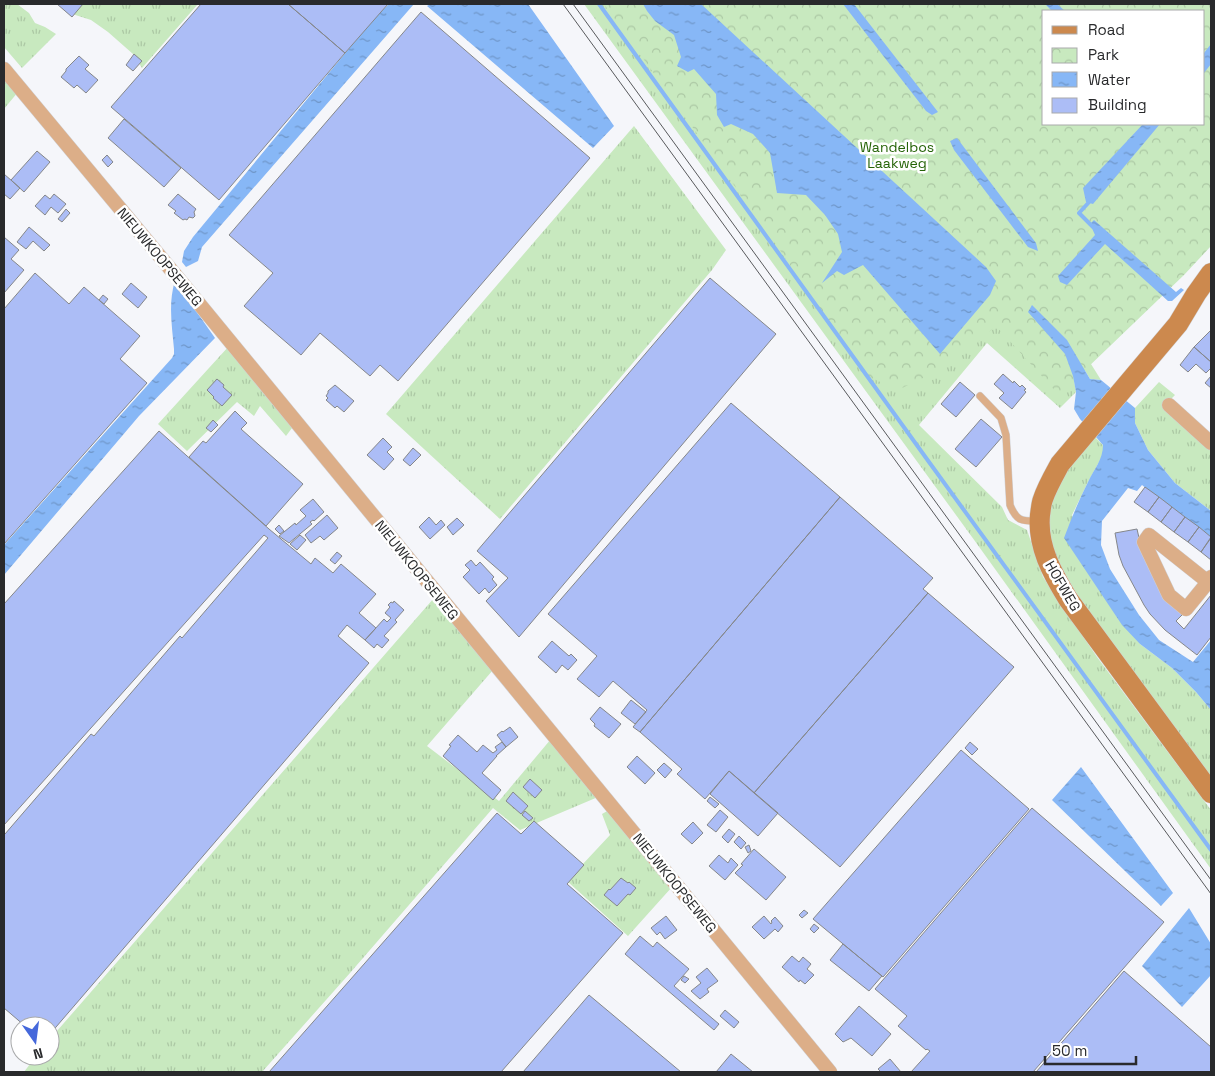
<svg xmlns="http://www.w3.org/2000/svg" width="1215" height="1076" font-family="'Space Grotesk',sans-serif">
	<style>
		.grass { fill: url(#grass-tufts) }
		.park { fill: url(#park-crowns); fill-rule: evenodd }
		.water { fill: url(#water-ripples) }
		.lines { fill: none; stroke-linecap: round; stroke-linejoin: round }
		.stream { stroke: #87b7f6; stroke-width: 4 }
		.building { fill: #acbdf6; stroke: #85878a }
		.service-casing { stroke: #d0d1d5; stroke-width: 8 }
		.minor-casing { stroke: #d0d1d5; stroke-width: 15 }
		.secondary-casing { stroke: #d0d1d5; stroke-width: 21 }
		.service { stroke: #dcae88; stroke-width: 7 }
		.minor { stroke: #dcae88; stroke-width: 14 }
		.secondary { stroke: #cc894e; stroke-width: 20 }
		.tram { stroke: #595a5d; stroke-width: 1 }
		.labels { text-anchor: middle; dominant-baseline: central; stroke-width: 5; stroke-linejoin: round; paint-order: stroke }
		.park-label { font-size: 14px; fill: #266408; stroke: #fff }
		.street-label { font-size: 14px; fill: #292a2c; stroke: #fff }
	</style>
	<defs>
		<pattern id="grass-tufts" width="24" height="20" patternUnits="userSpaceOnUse" patternTransform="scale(1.25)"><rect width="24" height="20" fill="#c8e9bf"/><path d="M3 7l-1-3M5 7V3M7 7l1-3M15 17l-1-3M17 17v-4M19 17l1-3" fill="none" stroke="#acc8a4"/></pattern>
		<pattern id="park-crowns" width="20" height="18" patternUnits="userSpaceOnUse" patternTransform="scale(1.25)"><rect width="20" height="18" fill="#c8e9bf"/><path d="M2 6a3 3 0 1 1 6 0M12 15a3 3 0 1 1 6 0" fill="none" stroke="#acc8a4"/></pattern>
		<pattern id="water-ripples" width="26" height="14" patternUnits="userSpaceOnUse" patternTransform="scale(1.25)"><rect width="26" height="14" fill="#87b7f6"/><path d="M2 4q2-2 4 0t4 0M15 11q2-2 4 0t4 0" fill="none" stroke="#6e95c7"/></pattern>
	</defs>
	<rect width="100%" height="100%" fill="#f5f6fa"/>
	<path class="grass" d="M 4,4 L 17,4 L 29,13 L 35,23 L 45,27 L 56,34 L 22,68 L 4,47 Z
		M 73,4 L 198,4 L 142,68 L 133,54 L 108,32 L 91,20 L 66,12 Z
		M 584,4 L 643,4 L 990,295 L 1081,348 L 1101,380 L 1090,379 L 1067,340 L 1076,392 L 1060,408 L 987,343 L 919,425 L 1002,507 L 1008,520 L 1027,530 L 1043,577 L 1097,657 L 1211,810 L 1211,869 L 972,537 Z
		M 4,74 L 18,92 L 4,109 Z
		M 634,126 L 726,250 L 712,270 L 500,519 L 386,414 Z
		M 229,346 L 292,428 L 286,436 L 260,406 L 254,416 L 237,402 L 187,451 L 158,424 Z
		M 1159,382 L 1175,395 L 1165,405 L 1211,448 L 1211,511 L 1175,483 L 1148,450 L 1135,423 L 1135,408 Z
		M 1094,436 L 1103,445 L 1103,455 L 1089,480 L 1072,515 L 1140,644 L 1172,668 L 1196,692 L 1211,710 L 1211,778 L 1077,600 L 1060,570 L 1050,539 L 1050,506 L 1060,480 Z
		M 434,598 L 493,670 L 427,746 L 499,801 L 551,739 L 598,797 L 520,830 L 493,808 L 350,973 L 262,1072 L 24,1072 L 36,1056 L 50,1056 L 50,1039 Z
		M 609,810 L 672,887 L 628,936 L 567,881 L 610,835 L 602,814 Z"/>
	<path class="park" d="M 604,4 L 1211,4 L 1211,246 L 1184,275 L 1059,395 L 996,326 L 952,364 L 898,390 L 867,376 L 757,217 ZM 1044,11 L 1204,11 L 1204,124 L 1044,124 Z"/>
	<path class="water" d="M 389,4 L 414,4 L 202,247 L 198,261 L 186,267 L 182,262 L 184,251 L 193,237 L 376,16 Z
		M 430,4 L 528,4 L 614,126 L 593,148 L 427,6 Z
		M 643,4 L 701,4 L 986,267 L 996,281 L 990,295 L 940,354 L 863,265 L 844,275 L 837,271 L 822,283 L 842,252 L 838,234 L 825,215 L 806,195 L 777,193 L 770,153 L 753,134 L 731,124 L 724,127 L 717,115 L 716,94 L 694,69 L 688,72 L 677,66 L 681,57 L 674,35 L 655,21 L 647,11 Z
		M 843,4 L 854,4 L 938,112 L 932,115 L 926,111 Z
		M 1045,4 L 1057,4 L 1065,11 L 1052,11 Z
		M 1211,44 L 1211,64 L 1204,73 L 1204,53 Z
		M 1143,124 L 1160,124 L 1093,204 L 1086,202 L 1083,188 Z
		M 957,138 L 1036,243 L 1038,251 L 1028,247 L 954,150 L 950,141 Z
		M 1094,220 L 1176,292 L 1181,288 L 1184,290 L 1172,301 L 1168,301 L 1105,244 L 1067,285 L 1060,282 L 1058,276 L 1095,235 L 1090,224 Z
		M 175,281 L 215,338 L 139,416 L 4,575 L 4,545 L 172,358 L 174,354 L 174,349 C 172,326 168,303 175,281 Z
		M 1032,305 L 1067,340 L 1090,379 L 1101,380 L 1135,408 L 1135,423 L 1148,450 L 1175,483 L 1211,511 L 1211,542 L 1142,485 L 1137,491 L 1128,488 L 1102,521 L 1101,545 L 1110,569 L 1139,615 L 1159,640 L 1193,662 L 1211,640 L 1211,710 L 1196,692 L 1172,668 L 1140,644 L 1122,625 L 1064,538 C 1071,519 1079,500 1088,482 C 1094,469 1103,460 1103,445 L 1080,419 L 1074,409 L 1076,392 L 1073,376 L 1065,354 L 1028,312 Z
		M 1081,767 L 1173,893 L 1161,906 L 1052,800 Z
		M 1189,908 L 1211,944 L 1211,975 L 1182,1007 L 1142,966 Z"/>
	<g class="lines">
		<path class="stream" d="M 599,4 L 929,462 L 1211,850
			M 1091,200 L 1079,213 L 1093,227"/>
	</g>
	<path class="building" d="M 57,4 L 83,4 L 72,17 Z
		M 201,4 L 288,4 L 345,53 L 219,200 L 111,107 Z
		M 288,4 L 388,4 L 345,53 Z
		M 421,12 L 590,158 L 398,381 L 380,365 L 370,376 L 320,333 L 301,355 L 244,306 L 273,273 L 229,235 Z
		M 134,54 L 142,61 L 133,71 L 126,65 Z
		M 79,56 L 89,65 L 85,69 L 98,80 L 86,93 L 77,85 L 74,88 L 61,77 L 66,71 L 66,69 Z
		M 124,119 L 181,168 L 164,187 L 108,138 Z
		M 37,151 L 50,162 L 24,192 L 11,180 Z
		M 107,155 L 113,162 L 108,167 L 102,160 Z
		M 4,174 L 20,188 L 10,199 L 4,194 Z
		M 54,194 L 66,204 L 58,213 L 51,207 L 45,215 L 35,206 L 45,195 L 50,199 Z
		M 178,194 L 196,209 L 194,212 L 195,216 L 193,218 L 189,217 L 187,220 L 185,219 L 183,220 L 174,213 L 176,211 L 168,205 Z
		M 66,209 L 70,213 L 62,222 L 58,219 Z
		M 29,227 L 50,245 L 44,251 L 33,241 L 26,249 L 17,242 Z
		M 4,237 L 19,250 L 11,259 L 24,270 L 4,293 Z
		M 35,273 L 69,304 L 84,287 L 140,336 L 120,359 L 147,383 L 4,544 L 4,309 Z
		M 710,278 L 776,334 L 519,637 L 486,601 L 508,578 L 477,551 Z
		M 131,283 L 147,297 L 138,308 L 122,294 Z
		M 103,295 L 108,299 L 104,304 L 99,300 Z
		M 1210,331 L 1211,332 L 1211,362 L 1194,347 Z
		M 1194,347 L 1211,362 L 1211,368 L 1206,373 L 1196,364 L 1188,372 L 1180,365 Z
		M 1003,374 L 1013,383 L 1014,381 L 1020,387 L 1022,385 L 1026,389 L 1024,390 L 1026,392 L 1012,409 L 999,398 L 1004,393 L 994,384 Z
		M 1211,376 L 1211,388 L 1205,383 Z
		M 217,379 L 224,385 L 223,387 L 232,395 L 222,406 L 213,398 L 214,397 L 207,390 Z
		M 960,382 L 975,395 L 956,417 L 941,404 Z
		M 335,385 L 354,401 L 344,412 L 337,406 L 335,408 L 326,400 L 328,398 L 326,396 L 328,393 L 328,391 Z
		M 731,403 L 840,497 L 640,732 L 633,727 L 647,710 L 613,681 L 599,697 L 577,679 L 597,656 L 548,614 Z
		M 235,411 L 247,423 L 241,429 L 303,484 L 266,526 L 189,457 L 203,441 L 206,443 Z
		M 981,419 L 1002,437 L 976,467 L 955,449 Z
		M 213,420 L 218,425 L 211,432 L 206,428 Z
		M 159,431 L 269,529 L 311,564 L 315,558 L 333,573 L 341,564 L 376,594 L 359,613 L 376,628 L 365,640 L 347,625 L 338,636 L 369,663 L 50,1034 L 50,1026 L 25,1026 L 4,1008 L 4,833 L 5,834 L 91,734 L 94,736 L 180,636 L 182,638 L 268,538 L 264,535 L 4,825 L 4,604 Z
		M 383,438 L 392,447 L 387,452 L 394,459 L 384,470 L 367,455 Z
		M 413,448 L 421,455 L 410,466 L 403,460 Z
		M 1145,487 L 1159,497 L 1148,512 L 1134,502 Z
		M 840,497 L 933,578 L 923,589 L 928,593 L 754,793 L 729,771 L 705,799 L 677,774 L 682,769 L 640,732 Z
		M 1159,497 L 1172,507 L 1161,522 L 1148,512 Z
		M 313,499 L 324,512 L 314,521 L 313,520 L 310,522 L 312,524 L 289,543 L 279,536 L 295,523 L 296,525 L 306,516 L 300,510 Z
		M 1172,507 L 1185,517 L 1174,532 L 1161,522 Z
		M 327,515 L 338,528 L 324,540 L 320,536 L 311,543 L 305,535 Z
		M 429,517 L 436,525 L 441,520 L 445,525 L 430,539 L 419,527 Z
		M 1185,517 L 1199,527 L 1188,542 L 1174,532 Z
		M 457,518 L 464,525 L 453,535 L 447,527 Z
		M 279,525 L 284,531 L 280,534 L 275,529 Z
		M 1199,527 L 1211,537 L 1201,552 L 1188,542 Z
		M 1137,529 L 1142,551 L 1182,615 L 1176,621 L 1184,629 L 1211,595 L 1211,637 L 1197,655 L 1165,630 L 1150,614 L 1144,605 L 1123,566 L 1119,555 L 1115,533 Z
		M 300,535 L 306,540 L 297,550 L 290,544 Z
		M 1211,538 L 1211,560 L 1201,552 Z
		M 337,552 L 342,556 L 335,564 L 330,560 Z
		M 471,560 L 476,566 L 480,562 L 494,577 L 492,579 L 497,585 L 489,593 L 485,588 L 479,594 L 463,577 L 470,570 L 465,565 Z
		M 928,593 L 1014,667 L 840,867 L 754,793 Z
		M 394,601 L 404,610 L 395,620 L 397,622 L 384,636 L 389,640 L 382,648 L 377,644 L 374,648 L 365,640 L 384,619 L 387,622 L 391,618 L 385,613 L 390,607 L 388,605 L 391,602 L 393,603 Z
		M 552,641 L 569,656 L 571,654 L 577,660 L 568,670 L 562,665 L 556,673 L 538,657 Z
		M 631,700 L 646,712 L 635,724 L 621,713 Z
		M 600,707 L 621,724 L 609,738 L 594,726 L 595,724 L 590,719 Z
		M 510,727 L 518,737 L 506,747 L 497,735 L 502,731 L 503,732 Z
		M 458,735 L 477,752 L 483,745 L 493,753 L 497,750 L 495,747 L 502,742 L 506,747 L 496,756 L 497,756 L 482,773 L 501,790 L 493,800 L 443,756 L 451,746 L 449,745 Z
		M 970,742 L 978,749 L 972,755 L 965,748 Z
		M 961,750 L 1029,809 L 883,977 L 813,919 Z
		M 637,756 L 655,773 L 645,784 L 627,767 Z
		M 664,763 L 672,770 L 665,778 L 657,770 Z
		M 729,771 L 778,813 L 758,836 L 710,794 Z
		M 530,779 L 542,790 L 535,798 L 523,787 Z
		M 513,792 L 528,806 L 521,814 L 506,801 Z
		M 710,797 L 719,804 L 715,808 L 707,801 Z
		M 1032,808 L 1164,922 L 1033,1072 L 911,1072 L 930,1051 L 927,1049 L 926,1050 L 898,1026 L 907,1016 L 875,989 Z
		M 720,810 L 728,817 L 716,832 L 707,825 Z
		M 525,811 L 533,818 L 529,821 L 522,815 Z
		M 497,813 L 521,834 L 534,821 L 584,865 L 567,884 L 623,933 L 501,1072 L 269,1072 Z
		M 693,822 L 703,833 L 692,844 L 681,834 Z
		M 729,829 L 735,834 L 728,843 L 722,837 Z
		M 739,836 L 746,843 L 741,849 L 734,842 Z
		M 749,845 L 751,851 L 748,853 L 745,847 Z
		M 754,849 L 786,877 L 766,900 L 735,873 L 743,865 L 741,864 Z
		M 719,855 L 728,863 L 731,858 L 738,865 L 725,880 L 709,866 Z
		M 621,878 L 628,883 L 629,882 L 636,888 L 630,895 L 628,894 L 617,906 L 604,895 L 609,889 L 610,890 Z
		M 804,910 L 808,913 L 802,918 L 799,915 Z
		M 666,916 L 677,930 L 665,939 L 660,932 L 657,935 L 651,928 Z
		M 764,916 L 771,924 L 772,922 L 771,921 L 775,917 L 783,926 L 778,932 L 775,929 L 764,939 L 752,927 Z
		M 814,924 L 819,928 L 814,933 L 810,929 Z
		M 640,936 L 653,947 L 657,942 L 689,969 L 674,986 L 719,1024 L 714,1030 L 625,954 Z
		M 843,944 L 882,976 L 869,991 L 830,960 Z
		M 792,956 L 799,962 L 803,957 L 811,964 L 807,969 L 814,975 L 805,984 L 800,980 L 799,982 L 782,967 Z
		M 707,968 L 718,981 L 707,989 L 709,992 L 700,999 L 691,991 L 701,983 L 696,977 Z
		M 1124,971 L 1211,1047 L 1211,1072 L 1036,1072 Z
		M 684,976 L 689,979 L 685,983 L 681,980 Z
		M 589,995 L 681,1072 L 523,1072 Z
		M 859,1006 L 891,1034 L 872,1056 L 851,1038 L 843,1042 L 835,1034 Z
		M 725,1010 L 739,1022 L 734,1028 L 720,1016 Z
		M 731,1054 L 753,1072 L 716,1072 Z
		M 890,1059 L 901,1072 L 881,1072 L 878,1069 Z"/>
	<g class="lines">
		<defs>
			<path id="service" d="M 980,396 L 1001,418 L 1006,435 L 1010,505 C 1017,522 1022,521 1039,521"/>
			<path id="minor" d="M 4,69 L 187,289 L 830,1072
				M 1169,405 L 1211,443
				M 1208,582 L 1149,535 L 1144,542 L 1169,595 L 1186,609 L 1208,582 L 1211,577"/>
			<path id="secondary" d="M 1211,273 L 1196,294 L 1178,324 L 1060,464 C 1054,475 1047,487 1043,499 C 1041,504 1041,509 1040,515 C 1037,546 1052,573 1068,599 L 1211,793"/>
		</defs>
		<use href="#service" class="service-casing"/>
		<use href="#minor" class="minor-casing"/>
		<use href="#secondary" class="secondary-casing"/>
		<use href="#service" class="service"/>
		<use href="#minor" class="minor"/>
		<use href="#secondary" class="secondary"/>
		<path class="tram" d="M 563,4 L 1211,894
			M 573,4 L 1211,880"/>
	</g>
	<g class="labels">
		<g class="park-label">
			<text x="897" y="147">Wandelbos<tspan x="897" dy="16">Laakweg</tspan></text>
		</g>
		<g class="street-label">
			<text transform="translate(160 257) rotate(50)">NIEUWKOOPSEWEG</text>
			<text transform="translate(417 570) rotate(51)">NIEUWKOOPSEWEG</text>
			<text transform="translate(1063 586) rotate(60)">HOFWEG</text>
			<text transform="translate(675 883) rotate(51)">NIEUWKOOPSEWEG</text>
		</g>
	</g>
	<rect width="1215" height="1076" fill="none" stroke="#292a2c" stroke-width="10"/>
	<rect x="1042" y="10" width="162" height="115" fill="#ffffff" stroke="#a9aaab"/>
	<rect x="1052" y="26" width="25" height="8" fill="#cc894e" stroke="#a9aaab"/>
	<text x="1088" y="35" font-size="15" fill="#292a2c">Road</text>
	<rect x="1052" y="48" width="25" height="15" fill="url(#park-crowns)" stroke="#a9aaab"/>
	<text x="1088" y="60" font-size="15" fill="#292a2c">Park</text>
	<rect x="1052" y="72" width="25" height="15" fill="url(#water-ripples)" stroke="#a9aaab"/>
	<text x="1088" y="85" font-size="15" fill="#292a2c">Water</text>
	<rect x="1052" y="98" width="25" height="15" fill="#acbdf6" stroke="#a9aaab"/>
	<text x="1088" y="110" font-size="15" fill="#292a2c">Building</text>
	<g transform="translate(35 1041) rotate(166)"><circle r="24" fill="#ffffff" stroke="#a9aaab"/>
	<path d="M0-4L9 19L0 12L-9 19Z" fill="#4568db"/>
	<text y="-8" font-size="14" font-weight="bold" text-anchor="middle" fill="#292a2c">N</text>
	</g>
	<path d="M1045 1056v8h91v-8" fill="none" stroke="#292a2c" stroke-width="2.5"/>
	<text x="1052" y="1056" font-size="15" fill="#292a2c" stroke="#ffffff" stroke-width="4" paint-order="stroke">50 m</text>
</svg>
